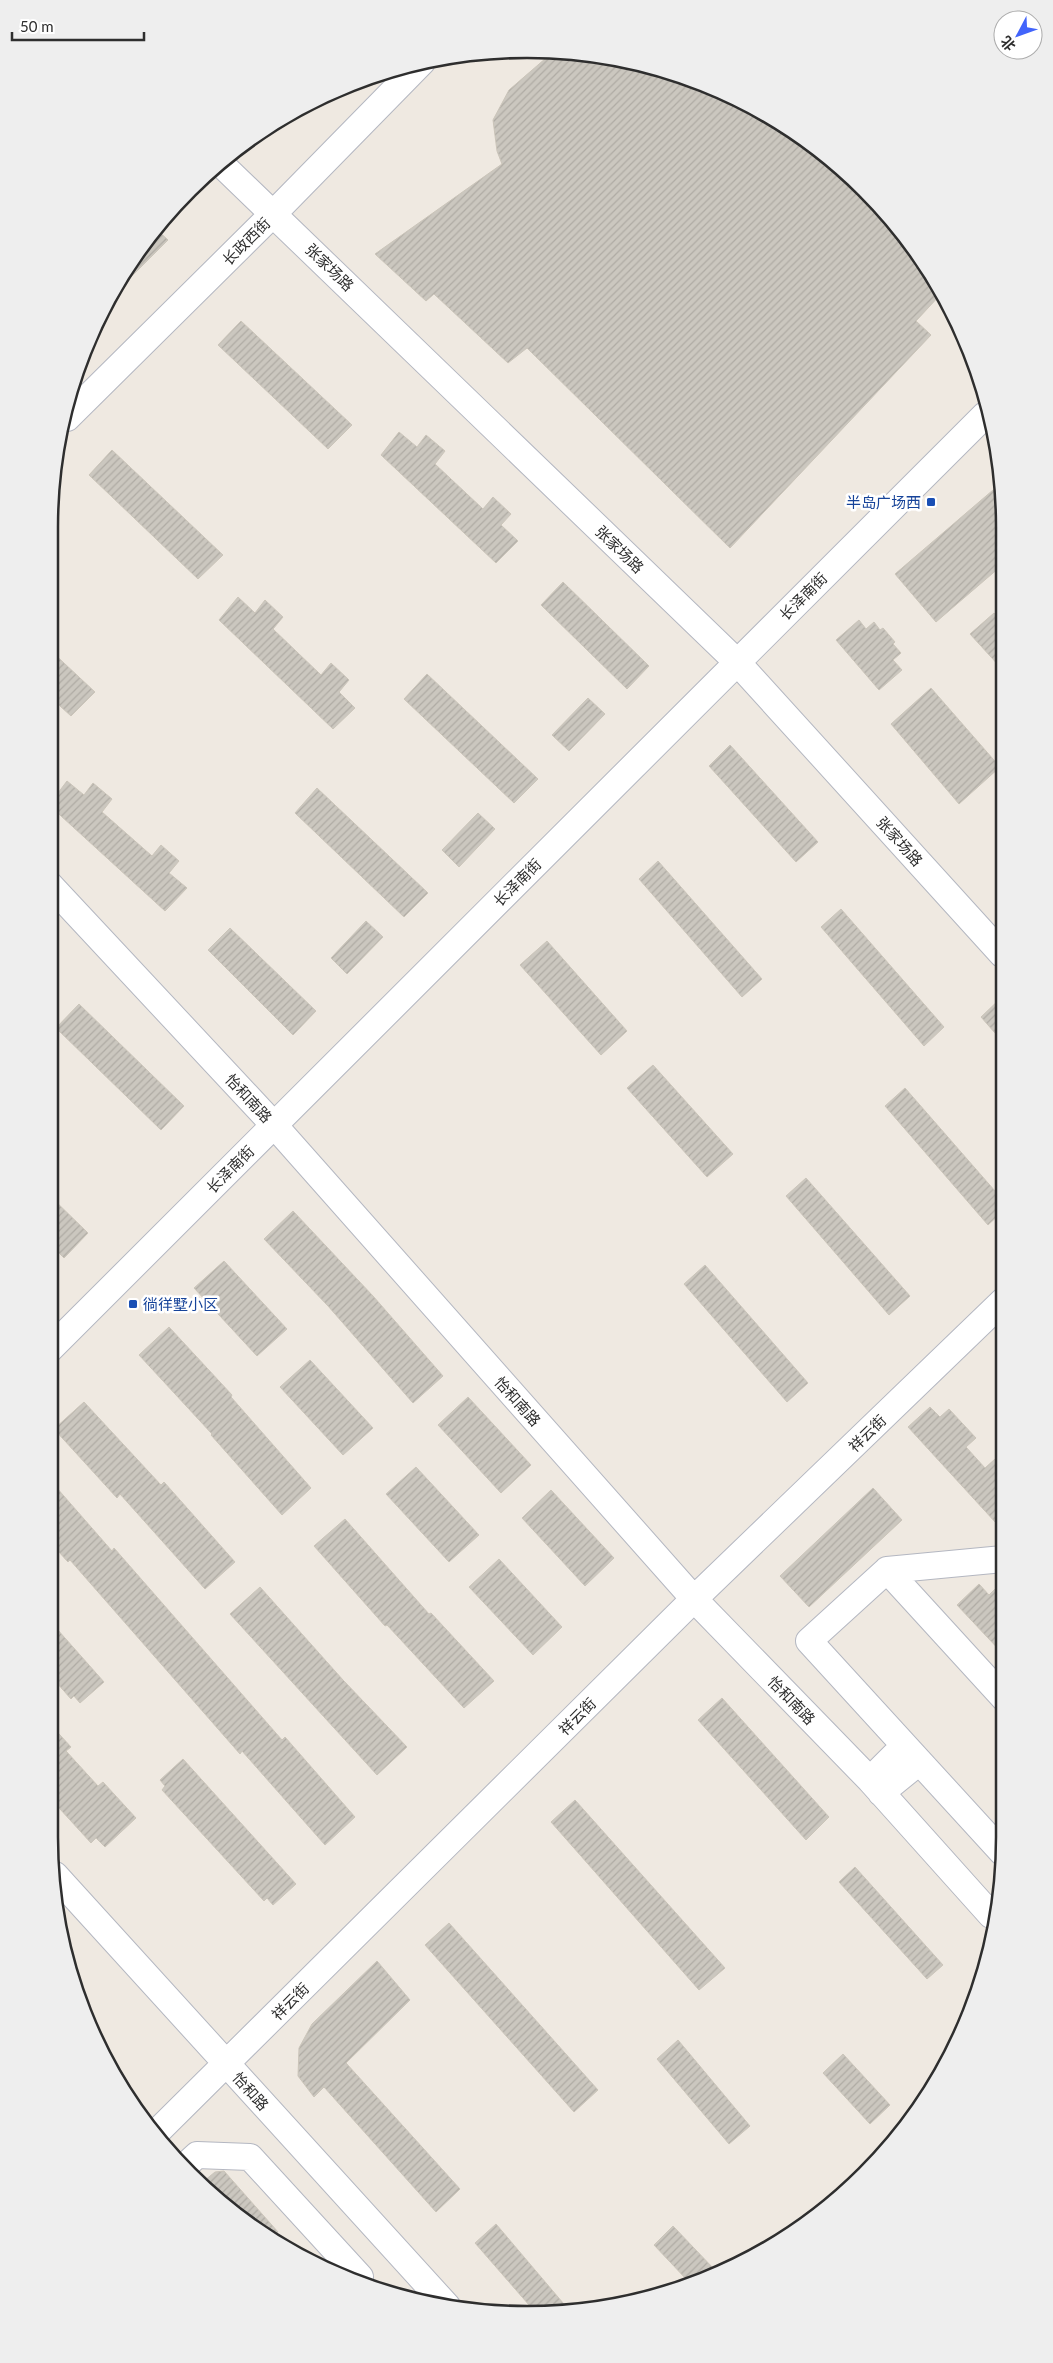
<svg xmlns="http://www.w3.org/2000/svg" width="1053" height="2363" font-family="Lato,'Noto Sans SC',sans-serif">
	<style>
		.building { fill: url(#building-hatch); stroke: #cbc5ba }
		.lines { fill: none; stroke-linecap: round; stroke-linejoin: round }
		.minor-casing { stroke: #b4b7c1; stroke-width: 28 }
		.minor { stroke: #fff; stroke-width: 26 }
		.transit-dot { fill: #1a4fb4; stroke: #fff; stroke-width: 2 }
		.labels { text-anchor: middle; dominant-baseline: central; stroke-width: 5; stroke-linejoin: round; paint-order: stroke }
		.street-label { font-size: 15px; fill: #2e2e2e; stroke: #fff }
		.transit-label { font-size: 15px; fill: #164399; stroke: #fff; text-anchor: end }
		.rim { fill: none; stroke: #2e2e2e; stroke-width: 2.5 }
	</style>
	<defs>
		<pattern id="building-hatch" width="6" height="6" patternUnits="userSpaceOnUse" patternTransform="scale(1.25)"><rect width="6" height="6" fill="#cbc7bf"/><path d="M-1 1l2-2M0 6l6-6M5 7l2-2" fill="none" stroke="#afaba4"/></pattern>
	</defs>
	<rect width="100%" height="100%" fill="#efe9e1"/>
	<path class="building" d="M 553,52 L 589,53 L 680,74 L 792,129 L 886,212 L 941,294 L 916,321 L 931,335 L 730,548 L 527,348 L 508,363 L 434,294 L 426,301 L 375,254 L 502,164 L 497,151 L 493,120 L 509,90 Z
		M 155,228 L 168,240 L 128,280 L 122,275 Z
		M 241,321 L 352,425 L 328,449 L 218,345 Z
		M 399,432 L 417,447 L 426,435 L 445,451 L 435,464 L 483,509 L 493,497 L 511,514 L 501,525 L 518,541 L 496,563 L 381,455 Z
		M 112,450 L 223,555 L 198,579 L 89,475 Z
		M 1000,484 L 1000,567 L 936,622 L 895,574 Z
		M 563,582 L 649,666 L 627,689 L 541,605 Z
		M 238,597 L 255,613 L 265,600 L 283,617 L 273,629 L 321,675 L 331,663 L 349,680 L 339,692 L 355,708 L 333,729 L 219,620 Z
		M 994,613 L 1001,620 L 1001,668 L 970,634 Z
		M 859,620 L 866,629 L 874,622 L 880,630 L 883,628 L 895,642 L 893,644 L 901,653 L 893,660 L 902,670 L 879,690 L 836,640 Z
		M 49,649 L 95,692 L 71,716 L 49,696 Z
		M 427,674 L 538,779 L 514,803 L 404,699 Z
		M 931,688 L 1000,767 L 959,804 L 891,724 Z
		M 588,698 L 605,714 L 569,751 L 552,735 Z
		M 730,745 L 818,842 L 796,862 L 709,766 Z
		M 67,781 L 84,795 L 93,783 L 112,799 L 102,812 L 152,856 L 161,845 L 179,861 L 169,873 L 187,888 L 165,911 L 49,805 Z
		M 317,788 L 428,893 L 404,917 L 295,813 Z
		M 478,813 L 495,829 L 459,867 L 442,850 Z
		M 658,861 L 762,979 L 742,997 L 639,879 Z
		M 841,909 L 944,1027 L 924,1046 L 821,927 Z
		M 366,921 L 383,937 L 347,974 L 331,958 Z
		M 230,928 L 316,1011 L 293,1035 L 208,950 Z
		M 547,941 L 627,1031 L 601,1055 L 520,965 Z
		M 1002,997 L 1002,1041 L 981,1017 Z
		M 79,1004 L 184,1106 L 161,1130 L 56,1028 Z
		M 653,1065 L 733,1154 L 707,1177 L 627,1088 Z
		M 905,1088 L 1002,1199 L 1002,1212 L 988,1225 L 885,1106 Z
		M 806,1178 L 910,1296 L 889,1315 L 786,1196 Z
		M 49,1195 L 88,1233 L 64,1258 L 49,1243 Z
		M 293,1211 L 373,1296 L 443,1376 L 413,1403 L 328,1306 L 264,1239 Z
		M 224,1261 L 287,1329 L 257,1356 L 194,1288 Z
		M 705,1265 L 808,1383 L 787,1402 L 684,1284 Z
		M 169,1327 L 232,1395 L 231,1397 L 311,1488 L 282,1515 L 211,1435 L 212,1434 L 139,1355 Z
		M 310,1360 L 373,1428 L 343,1455 L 280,1387 Z
		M 468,1397 L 531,1465 L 501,1493 L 438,1425 Z
		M 84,1402 L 161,1485 L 164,1482 L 235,1562 L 205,1589 L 120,1494 L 117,1498 L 54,1429 Z
		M 930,1407 L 940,1417 L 949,1409 L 976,1438 L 966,1447 L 985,1468 L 995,1459 L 1003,1468 L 1003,1516 L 996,1523 L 908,1427 Z
		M 416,1467 L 479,1535 L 449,1562 L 386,1494 Z
		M 49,1479 L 112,1551 L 114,1548 L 282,1740 L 285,1737 L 355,1817 L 325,1845 L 242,1751 L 240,1754 L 70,1560 L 68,1562 L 49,1541 Z
		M 873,1488 L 902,1520 L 809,1607 L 780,1576 Z
		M 551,1490 L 614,1558 L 585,1586 L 522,1518 Z
		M 345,1519 L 429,1614 L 431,1613 L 494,1681 L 464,1708 L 387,1625 L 385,1626 L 314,1546 Z
		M 499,1559 L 562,1627 L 533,1655 L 469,1587 Z
		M 1003,1581 L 1004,1655 L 957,1605 L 979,1584 L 989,1595 Z
		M 260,1587 L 343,1680 L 407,1747 L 377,1775 L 230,1614 Z
		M 49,1620 L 104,1682 L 80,1703 L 74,1696 L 71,1699 L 49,1674 Z
		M 722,1698 L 829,1817 L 806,1840 L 698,1720 Z
		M 49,1723 L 71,1747 L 66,1751 L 98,1786 L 103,1782 L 136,1818 L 105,1847 L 96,1838 L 91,1843 L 49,1797 Z
		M 183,1759 L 296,1884 L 273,1905 L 267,1898 L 264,1901 L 162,1790 L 165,1786 L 160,1780 Z
		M 575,1800 L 725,1968 L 699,1990 L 551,1822 Z
		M 855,1867 L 943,1965 L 927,1979 L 839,1882 Z
		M 449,1923 L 598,2090 L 574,2112 L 425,1945 Z
		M 377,1961 L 410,2000 L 346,2063 L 460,2189 L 436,2212 L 324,2087 L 314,2097 L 298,2076 L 299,2048 L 312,2024 Z
		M 678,2040 L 750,2126 L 729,2144 L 657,2059 Z
		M 843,2054 L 890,2105 L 870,2124 L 823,2073 Z
		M 224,2171 L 278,2232 L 272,2238 L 204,2181 L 215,2172 Z
		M 496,2224 L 569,2310 L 536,2313 L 475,2243 Z
		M 673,2226 L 714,2269 L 687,2280 L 654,2245 Z"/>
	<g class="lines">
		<defs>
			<path id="minor" d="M 220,163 L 737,662 L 1002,954
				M 67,418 L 274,213 L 422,62
				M 49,884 L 274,1125 L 694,1599 L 870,1780 L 991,1915
				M 49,1350 L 985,415
				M 887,1570 L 1003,1559
				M 870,1780 L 904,1746
				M 881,1793 L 919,1762
				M 1002,1852 L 809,1641 L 887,1570 L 1004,1698
				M 55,1875 L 447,2306
				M 155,2134 L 694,1599 L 1003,1301
				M 185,2166 L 197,2155 L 250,2157 L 360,2277"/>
		</defs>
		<use href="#minor" class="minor-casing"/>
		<use href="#minor" class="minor"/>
	</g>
	<g class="transit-dot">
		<rect x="926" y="497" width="10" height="10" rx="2.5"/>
		<rect x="128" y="1299" width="10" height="10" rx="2.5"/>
	</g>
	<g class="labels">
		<g class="street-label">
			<text transform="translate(246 241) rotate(-45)">长政西街</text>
			<text transform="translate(330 267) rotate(44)">张家场路</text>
			<text transform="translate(620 549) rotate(44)">张家场路</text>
			<text transform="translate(803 596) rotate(-45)">长泽南街</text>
			<text transform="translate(900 841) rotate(48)">张家场路</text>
			<text transform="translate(517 882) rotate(-45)">长泽南街</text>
			<text transform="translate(249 1098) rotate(47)">怡和南路</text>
			<text transform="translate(230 1169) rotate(-45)">长泽南街</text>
			<text transform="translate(518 1401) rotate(48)">怡和南路</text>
			<text transform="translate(867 1433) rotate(-44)">祥云街</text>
			<text transform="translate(792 1700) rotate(46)">怡和南路</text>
			<text transform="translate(577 1716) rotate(-45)">祥云街</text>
			<text transform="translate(290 2001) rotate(-45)">祥云街</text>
			<text transform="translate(251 2091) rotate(48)">怡和路</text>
		</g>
		<g class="transit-label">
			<text x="921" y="502">半岛广场西</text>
			<text x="143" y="1304" text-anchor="start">徜徉墅小区</text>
		</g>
	</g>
	<path d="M0 0H1053V2363H0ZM527 58H527A469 469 0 0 1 996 527V1837A469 469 0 0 1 527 2306H527A469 469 0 0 1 58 1837V527A469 469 0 0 1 527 58Z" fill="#eee" fill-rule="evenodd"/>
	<path class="rim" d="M527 58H527A469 469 0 0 1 996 527V1837A469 469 0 0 1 527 2306H527A469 469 0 0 1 58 1837V527A469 469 0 0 1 527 58Z"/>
	<g transform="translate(1018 35) rotate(229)"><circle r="24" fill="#ffffff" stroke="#ababab"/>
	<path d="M0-4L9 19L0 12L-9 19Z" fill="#4264fb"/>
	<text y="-8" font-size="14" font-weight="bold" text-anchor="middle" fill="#2e2e2e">北</text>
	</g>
	<path d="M12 32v8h132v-8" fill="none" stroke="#2e2e2e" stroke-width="2.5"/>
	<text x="20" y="32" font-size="15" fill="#2e2e2e" stroke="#ffffff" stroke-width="4" paint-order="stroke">50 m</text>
</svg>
